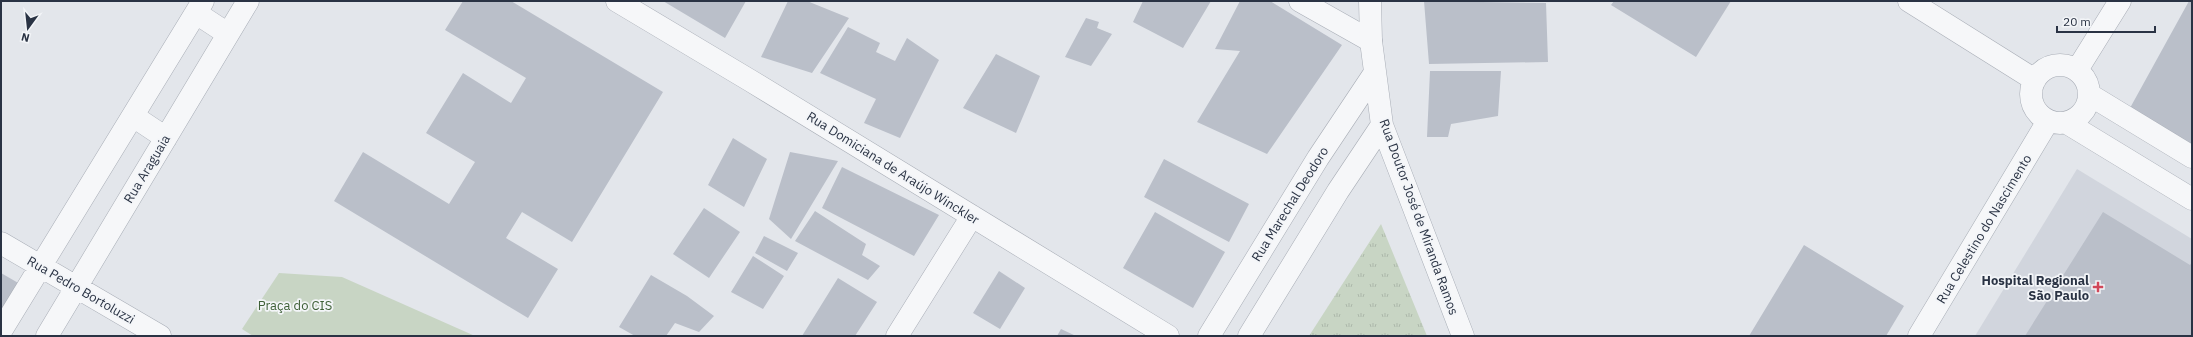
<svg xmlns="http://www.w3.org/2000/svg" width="2193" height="337" font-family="'IBM Plex Sans',sans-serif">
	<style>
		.built { fill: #d1d5dd }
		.grass { fill: url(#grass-tufts) }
		.park { fill: #c8d5c4 }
		.building { fill: #babfc9 }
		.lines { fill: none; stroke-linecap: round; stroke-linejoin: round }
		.minor-casing { stroke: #a8adb6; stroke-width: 23 }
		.tertiary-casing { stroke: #a8adb6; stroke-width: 23 }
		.minor { stroke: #f6f7f9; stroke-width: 22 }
		.tertiary { stroke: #f6f7f9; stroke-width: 22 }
		.poi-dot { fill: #d14759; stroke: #f3f5f8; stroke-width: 1.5 }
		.labels { text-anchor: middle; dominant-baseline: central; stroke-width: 3.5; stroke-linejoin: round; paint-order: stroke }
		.street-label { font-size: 13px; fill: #2a3344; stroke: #f3f5f8 }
		.poi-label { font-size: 13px; font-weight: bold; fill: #2a3344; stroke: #f3f5f8; text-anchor: end }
		.park-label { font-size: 13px; fill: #3e6037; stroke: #f3f5f8 }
	</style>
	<defs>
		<pattern id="grass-tufts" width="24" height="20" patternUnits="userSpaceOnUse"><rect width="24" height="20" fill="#c8d5c4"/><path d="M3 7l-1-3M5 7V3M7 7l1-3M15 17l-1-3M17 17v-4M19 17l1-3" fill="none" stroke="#acb7aa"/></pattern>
	</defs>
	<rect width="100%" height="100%" fill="#e3e6eb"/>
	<path class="built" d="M 2077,169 L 2192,239 L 2192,336 L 1975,336 Z"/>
	<path class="grass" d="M 1381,224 L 1427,336 L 1309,336 Z"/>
	<path class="park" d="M 279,273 L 342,277 L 475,336 L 253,336 L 242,329 Z"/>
	<path class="building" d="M 463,1 L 511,1 L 663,92 L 572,242 L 522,212 L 506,238 L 558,269 L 528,318 L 334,201 L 363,152 L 449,204 L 475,162 L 426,133 L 463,73 L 511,103 L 526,78 L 445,30 Z
		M 663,1 L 746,1 L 725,38 Z
		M 788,1 L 807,1 L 849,18 L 812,73 L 761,57 Z
		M 1143,1 L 1211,1 L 1183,48 L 1133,22 Z
		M 1240,1 L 1270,1 L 1342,45 L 1267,154 L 1197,122 L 1240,51 L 1215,49 Z
		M 1424,1 L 1546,3 L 1548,62 L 1429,64 Z
		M 1614,1 L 1731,1 L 1696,57 L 1611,5 Z
		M 2189,1 L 2192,1 L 2192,145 L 2130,108 Z
		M 1086,18 L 1099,22 L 1097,28 L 1112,34 L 1091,66 L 1065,57 Z
		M 848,27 L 880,43 L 876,52 L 895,61 L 907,38 L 939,60 L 900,138 L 864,123 L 876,99 L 820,73 Z
		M 996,54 L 1040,76 L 1016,133 L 963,108 Z
		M 1430,71 L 1501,71 L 1498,116 L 1451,124 L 1448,137 L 1427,137 Z
		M 733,138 L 767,159 L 744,207 L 708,185 Z
		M 790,152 L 838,161 L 791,239 L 769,219 Z
		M 1164,159 L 1249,204 L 1229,242 L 1144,197 Z
		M 842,167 L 939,215 L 914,256 L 822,208 Z
		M 704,208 L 740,232 L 709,278 L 673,254 Z
		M 815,211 L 866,244 L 862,255 L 880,266 L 868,280 L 795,241 Z
		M 1155,212 L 1225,252 L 1193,308 L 1123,268 Z
		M 2103,212 L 2190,265 L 2192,262 L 2192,336 L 2025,336 Z
		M 764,236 L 798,253 L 787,271 L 755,253 Z
		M 1804,245 L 1904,306 L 1886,336 L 1749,336 Z
		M 753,256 L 784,276 L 763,309 L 731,292 Z
		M 999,271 L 1025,288 L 1000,329 L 973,313 Z
		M 1,273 L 20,284 L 1,316 Z
		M 651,275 L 687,296 L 714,316 L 699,332 L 675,323 L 666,336 L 635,336 L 619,327 Z
		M 838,278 L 877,302 L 855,336 L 802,336 Z
		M 1061,329 L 1076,336 L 1057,336 Z"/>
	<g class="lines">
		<defs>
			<path id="minor" d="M 617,1 L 751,81 L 1168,336
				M 1300,1 L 1371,41
				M 1909,1 L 2035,80
				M 196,13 L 228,34
				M2031 94a29 29 0 1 1 58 0a29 29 0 1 1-58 0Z
				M 2077,70 L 2120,1
				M 2090,95 L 2192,157
				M 133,116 L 166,138
				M 2067,123 L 2192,199
				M 1,243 L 160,336
				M 1,331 L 203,1
				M 47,336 L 248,1
				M 897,336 L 972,216
				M 1919,336 L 2048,121"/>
			<path id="tertiary" d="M 1370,1 L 1371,41 L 1382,125 L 1463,336
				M 1209,336 L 1318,158 L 1374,74
				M 1249,336 L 1338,191 L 1382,125"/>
		</defs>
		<use href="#minor" class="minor-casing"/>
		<use href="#tertiary" class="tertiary-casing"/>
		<use href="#minor" class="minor"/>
		<use href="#tertiary" class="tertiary"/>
	</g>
	<path class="poi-dot" d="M2096 281h4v4h4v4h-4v4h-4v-4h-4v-4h4z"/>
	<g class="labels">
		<g class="street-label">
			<text transform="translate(893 168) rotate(32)">Rua Domiciana de Araújo Winckler</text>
			<text transform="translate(147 169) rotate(-59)">Rua Araguaia</text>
			<text transform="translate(1290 204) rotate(-58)">Rua Marechal Deodoro</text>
			<text transform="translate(1419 217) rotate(70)">Rua Doutor José de Miranda Ramos</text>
			<text transform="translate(1984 229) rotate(-59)">Rua Celestino do Nascimento</text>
			<text transform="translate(81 290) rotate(30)">Rua Pedro Bortoluzzi</text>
		</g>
		<g class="poi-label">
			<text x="2089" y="280">Hospital Regional<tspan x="2089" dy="15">São Paulo</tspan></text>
		</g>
		<g class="park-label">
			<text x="295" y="305">Praça do CIS</text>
		</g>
	</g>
	<rect width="2193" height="337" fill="none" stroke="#2a3344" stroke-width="4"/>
	<g transform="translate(28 28) rotate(195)" stroke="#f3f5f8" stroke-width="3" paint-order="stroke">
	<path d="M0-3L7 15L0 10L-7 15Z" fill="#2a3344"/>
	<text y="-6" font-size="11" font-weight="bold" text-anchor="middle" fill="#2a3344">N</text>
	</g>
	<path d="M2057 26v6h98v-6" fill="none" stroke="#2a3344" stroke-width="2"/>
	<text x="2063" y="26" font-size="12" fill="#2a3344" stroke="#f3f5f8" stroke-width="3" paint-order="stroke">20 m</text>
</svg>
